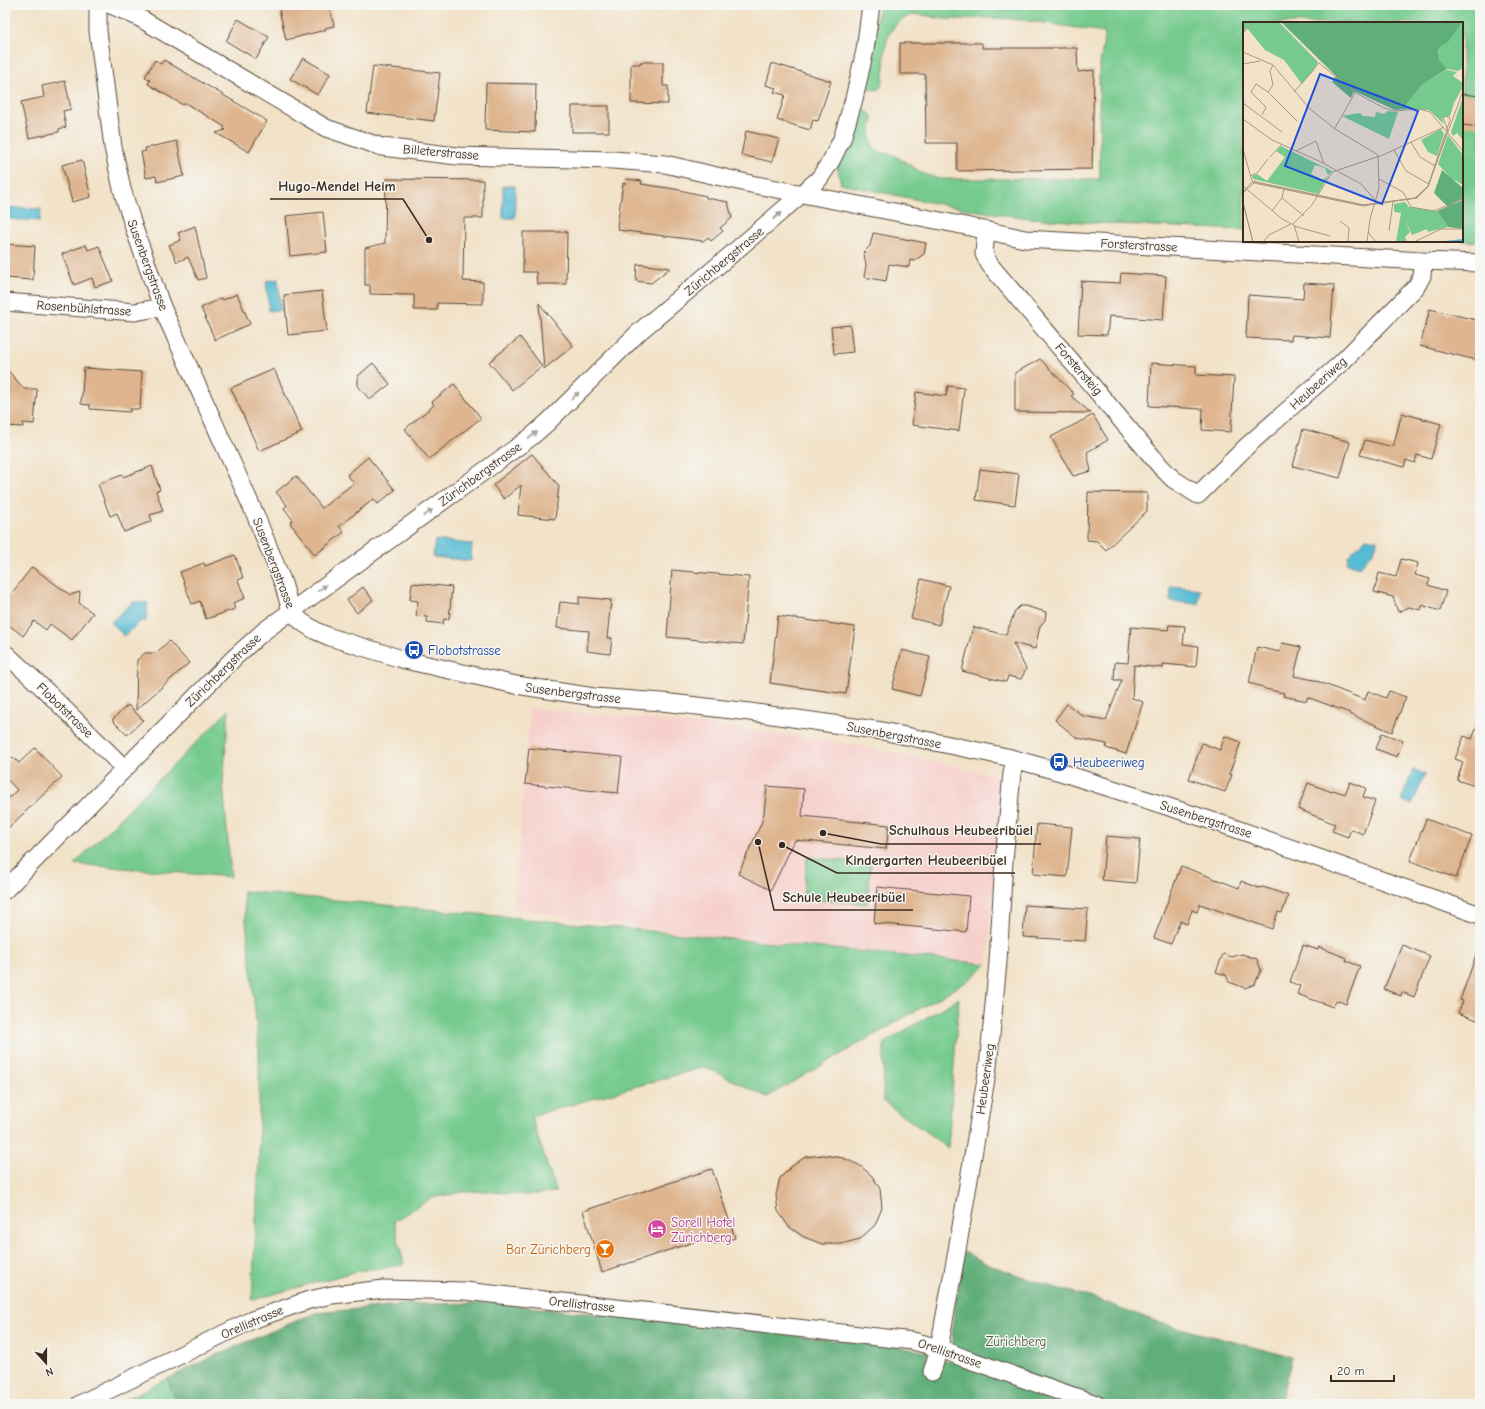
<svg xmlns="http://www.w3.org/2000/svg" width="1485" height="1409" font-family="'Comic Neue',sans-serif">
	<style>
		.built { fill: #f7d0cc }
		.green { fill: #76ca8e; stroke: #587a56 }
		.forest { fill: #60ae79; stroke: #4e6c4c }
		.water { fill: #55bbd3; stroke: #487278 }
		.building { fill: #deb58f }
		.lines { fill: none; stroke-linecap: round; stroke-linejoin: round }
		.minor-casing { stroke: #564638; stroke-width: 19 }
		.minor { stroke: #fff; stroke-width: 17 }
		.oneway { fill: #a79f9a }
		.labels { text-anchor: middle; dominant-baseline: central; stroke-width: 3; stroke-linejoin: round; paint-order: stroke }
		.street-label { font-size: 13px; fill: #3b2a1e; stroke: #f6f6f2 }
		.transit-label { font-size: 13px; fill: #164399; stroke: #f6f6f2; text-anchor: start }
		.hotel-label { font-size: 13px; fill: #b23c85; stroke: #f6f6f2; text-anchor: start }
		.food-label { font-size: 13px; fill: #c56008; stroke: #f6f6f2; text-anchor: end }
		.park-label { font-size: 13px; fill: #4d5a40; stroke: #f6f6f2 }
		.inset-river { fill: none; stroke: #55bbd3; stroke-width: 2 }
		.inset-road { fill: none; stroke: #a99884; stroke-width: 1 }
		.view { fill: #1d4ed8; fill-opacity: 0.15; stroke: #1d4ed8; stroke-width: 2 }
		.inset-edge { fill: none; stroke: #3b2a1e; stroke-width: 2 }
		.leader { fill: none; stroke: #3b2a1e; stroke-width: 1.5 }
		.callout-dot { fill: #3b2a1e; stroke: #f6f6f2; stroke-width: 1.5 }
		.callout-label { font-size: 14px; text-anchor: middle; font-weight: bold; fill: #3b2a1e; stroke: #f6f6f2; stroke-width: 3; stroke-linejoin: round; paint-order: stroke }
	</style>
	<rect width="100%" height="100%" fill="#f6f6f2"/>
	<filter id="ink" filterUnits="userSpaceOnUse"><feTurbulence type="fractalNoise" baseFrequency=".025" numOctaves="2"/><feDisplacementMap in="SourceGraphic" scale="8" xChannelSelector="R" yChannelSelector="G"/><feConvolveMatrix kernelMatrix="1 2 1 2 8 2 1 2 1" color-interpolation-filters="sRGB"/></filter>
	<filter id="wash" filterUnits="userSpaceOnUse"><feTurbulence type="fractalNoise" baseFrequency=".012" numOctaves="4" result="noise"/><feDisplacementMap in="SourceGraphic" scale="16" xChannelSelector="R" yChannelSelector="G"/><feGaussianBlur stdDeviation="0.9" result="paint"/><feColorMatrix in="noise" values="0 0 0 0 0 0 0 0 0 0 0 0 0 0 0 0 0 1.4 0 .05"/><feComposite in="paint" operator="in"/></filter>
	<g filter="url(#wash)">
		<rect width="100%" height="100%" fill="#f2e2c8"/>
		<path class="built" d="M 530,708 L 735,728 L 817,739 L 900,754 L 996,776 L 1001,781 L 987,964 L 674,932 L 514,909 Z"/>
		<path class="green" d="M 879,5 L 1480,5 L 1480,242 L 1462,241 L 1462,23 L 1244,23 L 1244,230 C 1180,227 1116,225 1053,220 C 982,215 911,198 841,184 L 837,166 L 842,160 L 841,159 L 859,114 L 862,111 L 867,111 L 873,117 L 870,136 L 872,145 L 878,152 L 894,155 L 924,174 L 939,179 L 1100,179 L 1099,71 L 1105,32 C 1069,27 1032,20 996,18 C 980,17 964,20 948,19 C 935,19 924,13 912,15 C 905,17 898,22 894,27 C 878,44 890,79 878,90 L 869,89 L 867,83 Z
			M 229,710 L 223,783 L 231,877 L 74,864 Z
			M 807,857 L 871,863 L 867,904 L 803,899 Z
			M 243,891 L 987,964 L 969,980 L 767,1097 L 705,1067 L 531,1116 L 556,1192 L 528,1195 L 484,1191 L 462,1192 L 432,1198 L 394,1221 L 404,1265 L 358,1271 L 252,1300 L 259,1161 L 259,1050 Z
			M 959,998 L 948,1148 L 883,1101 L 884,1043 Z
			M 167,1379 L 178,1404 L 116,1404 Z"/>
		<path class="forest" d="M 964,1252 L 989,1265 L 1050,1286 L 1094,1298 L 1161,1323 L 1292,1357 L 1280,1404 L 178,1404 L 167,1379 L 216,1355 L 315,1313 L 408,1304 L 494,1303 L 901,1347 L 926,1352 L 954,1363 L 952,1327 Z"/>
		<path class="water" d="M 503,186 L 515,186 L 515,218 L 503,218 Z
			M 5,207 L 41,209 L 40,221 L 5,219 Z
			M 278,279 L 281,310 L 269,311 L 266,281 Z
			M 1366,538 L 1378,540 L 1374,551 L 1360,567 L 1347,563 L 1348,556 Z
			M 435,540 L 472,544 L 471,561 L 433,557 Z
			M 1171,586 L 1200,589 L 1198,604 L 1170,601 Z
			M 133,602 L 148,603 L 146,621 L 141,621 L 124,636 L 111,622 Z
			M 1413,770 L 1425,774 L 1412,805 L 1401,800 Z"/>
		<g id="blocks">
			<path class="building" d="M 278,5 L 329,5 L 334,26 L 325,28 L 325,30 L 286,40 Z
				M 238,19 L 269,37 L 256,59 L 226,41 Z
				M 900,43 L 982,43 L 982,48 L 1077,48 L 1078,72 L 1094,70 L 1092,169 L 957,171 L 957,143 L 926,143 L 925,74 L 900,74 Z
				M 303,58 L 330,74 L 318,95 L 290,79 Z
				M 155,60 L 161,64 L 164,60 L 267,121 L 249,152 L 216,133 L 226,130 L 223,129 L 225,127 L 185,103 L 183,105 L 148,84 L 150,80 L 145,77 Z
				M 640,62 L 663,62 L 663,86 L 668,86 L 668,104 L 631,103 L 631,64 L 640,64 Z
				M 772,63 L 831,81 L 818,121 L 813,120 L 810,130 L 777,120 L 785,95 L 774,92 L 776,88 L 766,85 Z
				M 373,66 L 440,73 L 434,121 L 367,113 Z
				M 65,81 L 71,109 L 63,111 L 66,127 L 59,129 L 59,132 L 29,138 L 21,102 L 44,97 L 42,86 Z
				M 486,83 L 536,84 L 535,132 L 485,130 Z
				M 1462,94 L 1480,96 L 1480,127 L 1462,125 Z
				M 572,106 L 609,106 L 609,132 L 572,132 Z
				M 746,131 L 779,139 L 772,162 L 741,155 Z
				M 177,141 L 184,176 L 157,182 L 156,176 L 146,178 L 141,152 L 146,151 L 145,148 Z
				M 82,160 L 91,197 L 72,202 L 62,165 Z
				M 386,179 L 483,180 L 483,218 L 464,218 L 463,281 L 483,282 L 483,304 L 437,303 L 437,310 L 414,310 L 414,295 L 370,294 L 370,285 L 365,285 L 365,248 L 385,243 Z
				M 626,179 L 642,181 L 641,184 L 675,189 L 706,196 L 706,198 L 728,202 L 732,218 L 720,228 L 723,231 L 711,241 L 708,237 L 703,241 L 618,230 L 619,227 L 617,227 L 623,183 L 625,184 Z
				M 323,212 L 327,252 L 290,256 L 286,216 Z
				M 195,226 L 206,278 L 198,280 L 188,257 L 177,262 L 169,245 L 181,240 L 178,233 Z
				M 523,232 L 567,232 L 566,284 L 537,284 L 536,272 L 523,272 Z
				M 873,233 L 926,243 L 924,254 L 914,261 L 910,260 L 909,267 L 889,264 L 886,281 L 864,277 L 866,265 L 864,254 L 865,251 L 870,246 Z
				M 5,244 L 35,246 L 33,280 L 5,278 Z
				M 86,245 L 88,250 L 99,246 L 113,281 L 95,287 L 92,278 L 74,285 L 62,254 Z
				M 637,264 L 670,268 L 651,283 L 636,281 Z
				M 1121,273 L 1166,276 L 1163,320 L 1109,316 L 1107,335 L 1078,334 L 1081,281 L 1120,283 Z
				M 1304,283 L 1334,285 L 1330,338 L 1292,335 L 1291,340 L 1246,338 L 1248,295 L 1303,299 Z
				M 322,291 L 327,331 L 288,335 L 284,295 Z
				M 237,294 L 250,324 L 215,340 L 201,308 L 222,298 L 223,300 Z
				M 539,303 L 573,346 L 544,369 Z
				M 1430,309 L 1480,321 L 1480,361 L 1420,346 Z
				M 850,325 L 853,352 L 834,354 L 831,327 Z
				M 520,337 L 542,366 L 512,390 L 489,362 Z
				M 1040,359 L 1074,394 L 1071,396 L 1091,413 L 1015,412 L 1015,373 Z
				M 373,363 L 390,384 L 370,400 L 358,386 L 358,376 Z
				M 1151,363 L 1196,366 L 1196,375 L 1234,377 L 1231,432 L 1202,430 L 1203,409 L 1149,406 Z
				M 5,367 L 24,389 L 37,389 L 34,424 L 23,423 L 23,427 L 5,426 Z
				M 84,368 L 142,372 L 140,409 L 130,409 L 130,412 L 90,409 L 90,405 L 81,404 Z
				M 274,369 L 302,432 L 259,451 L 231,388 Z
				M 454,384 L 481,418 L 429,459 L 405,429 L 434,405 L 432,402 Z
				M 948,386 L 964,388 L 959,431 L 912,425 L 916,392 L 946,396 Z
				M 1402,413 L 1441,424 L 1431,459 L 1417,455 L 1415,463 L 1406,460 L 1404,467 L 1360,455 L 1365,440 L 1393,447 Z
				M 1093,415 L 1108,440 L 1087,452 L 1091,471 L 1073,476 L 1051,437 Z
				M 1303,429 L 1350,442 L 1340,478 L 1293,466 Z
				M 532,454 L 559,486 L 555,519 L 518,515 L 521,485 L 504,499 L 493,485 Z
				M 368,457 L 395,490 L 378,504 L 374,499 L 339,526 L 344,532 L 315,555 L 290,523 L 293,520 L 284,508 L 287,505 L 276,492 L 296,476 L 322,508 L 354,483 L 347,475 Z
				M 152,466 L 160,490 L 156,491 L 163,511 L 150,515 L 152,521 L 124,532 L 117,513 L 110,516 L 98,484 L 122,475 L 123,477 Z
				M 980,469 L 1019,474 L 1015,505 L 976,500 Z
				M 1088,492 L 1147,493 L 1147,511 L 1106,550 L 1097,541 L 1087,540 Z
				M 235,555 L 243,578 L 238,580 L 245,598 L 233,603 L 235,609 L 206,619 L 200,601 L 192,604 L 180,572 L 204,563 L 205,566 Z
				M 1401,559 L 1418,563 L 1415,575 L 1430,579 L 1428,585 L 1446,591 L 1440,611 L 1422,605 L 1421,610 L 1409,607 L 1398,612 L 1393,597 L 1374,592 L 1379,573 L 1396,577 Z
				M 32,567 L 70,595 L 80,592 L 79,603 L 93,613 L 72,640 L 50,624 L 46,630 L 34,621 L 23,636 L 5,622 L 5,602 Z
				M 672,570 L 749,577 L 743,644 L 667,637 Z
				M 921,579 L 949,586 L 939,625 L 911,618 Z
				M 412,583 L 452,587 L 449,619 L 444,619 L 443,624 L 427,622 L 427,617 L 416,616 L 418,601 L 410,600 Z
				M 363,587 L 373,600 L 357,613 L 347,600 Z
				M 579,597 L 611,600 L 607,638 L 612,638 L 610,654 L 587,651 L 589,631 L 557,628 L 560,602 L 579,604 Z
				M 1020,606 L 1025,606 L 1046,612 L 1045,620 L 1040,626 L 1035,649 L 1013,643 L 1026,669 L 1021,679 L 1008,676 L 1006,682 L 962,671 L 973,627 L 1006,635 L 1015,611 Z
				M 778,616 L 855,627 L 846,694 L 770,683 Z
				M 1169,625 L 1185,626 L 1183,644 L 1198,646 L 1196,667 L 1163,664 L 1163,668 L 1134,665 L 1132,698 L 1143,702 L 1126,754 L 1106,748 L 1107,744 L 1077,738 L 1055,720 L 1067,704 L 1083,716 L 1106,720 L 1122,680 L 1114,680 L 1115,662 L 1128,663 L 1131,627 L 1168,630 Z
				M 169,641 L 189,663 L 136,710 L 137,660 L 145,653 L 156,653 Z
				M 1282,643 L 1301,647 L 1294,676 L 1314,680 L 1365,700 L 1368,691 L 1386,698 L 1389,691 L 1406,697 L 1392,732 L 1350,714 L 1350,713 L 1307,697 L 1307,701 L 1283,696 L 1284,693 L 1265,689 L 1263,687 L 1249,683 L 1257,647 L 1280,652 Z
				M 902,650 L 930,657 L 920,696 L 892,689 Z
				M 128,705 L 143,720 L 127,735 L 112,720 Z
				M 1479,722 L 1480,722 L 1480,773 L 1475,786 L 1457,780 L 1463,762 L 1455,759 L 1464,736 L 1472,739 Z
				M 1382,733 L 1403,741 L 1397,757 L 1376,749 Z
				M 1225,736 L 1241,742 L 1229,774 L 1232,775 L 1225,792 L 1189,779 L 1202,743 L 1220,750 Z
				M 35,748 L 62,777 L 5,831 L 5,802 L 17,790 L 5,777 L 5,765 L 13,757 L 19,763 Z
				M 529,748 L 622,757 L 618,793 L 525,784 Z
				M 1350,782 L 1366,788 L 1363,797 L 1375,801 L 1363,834 L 1351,829 L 1348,837 L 1332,831 L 1335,824 L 1298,809 L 1308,783 L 1332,792 L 1333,790 L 1345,794 Z
				M 767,786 L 804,789 L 802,816 L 889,825 L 886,849 L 795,840 L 771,890 L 738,874 L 761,824 L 764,814 Z
				M 1426,819 L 1472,836 L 1456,878 L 1410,861 Z
				M 1037,824 L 1072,827 L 1067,877 L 1033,874 Z
				M 1106,836 L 1140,839 L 1136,883 L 1102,880 Z
				M 1181,866 L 1239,888 L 1241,881 L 1259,888 L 1262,887 L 1273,890 L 1288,896 L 1282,913 L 1278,912 L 1272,929 L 1200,904 L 1197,912 L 1192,910 L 1187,924 L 1180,921 L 1171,944 L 1154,938 Z
				M 877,887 L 969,896 L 966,932 L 874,923 Z
				M 1025,905 L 1088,909 L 1085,941 L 1023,937 Z
				M 1303,945 L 1318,950 L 1319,947 L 1347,958 L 1346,961 L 1360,966 L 1346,1004 L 1336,1000 L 1333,1007 L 1297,994 L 1300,986 L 1290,982 Z
				M 1402,945 L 1430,956 L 1414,997 L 1402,992 L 1401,996 L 1384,989 Z
				M 1478,950 L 1480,951 L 1480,1021 L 1458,1013 L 1463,1001 L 1460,1000 Z
				M 1223,954 L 1232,957 L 1242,954 L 1257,959 L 1261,970 L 1255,984 L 1245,988 L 1229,982 L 1226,975 L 1216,972 Z
				M 824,1155 L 843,1158 L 859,1165 L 872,1176 L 880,1189 L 882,1208 L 875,1225 L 860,1239 L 841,1244 L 822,1244 L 804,1237 L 789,1227 L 778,1211 L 776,1195 L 780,1178 L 791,1167 L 805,1157 Z
				M 712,1169 L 735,1238 L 715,1244 L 712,1236 L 602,1272 L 583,1211 Z"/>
		</g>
	</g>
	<g filter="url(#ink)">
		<use href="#blocks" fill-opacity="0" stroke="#564638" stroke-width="1"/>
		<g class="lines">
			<defs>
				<path id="minor" d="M 98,5 L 98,31 L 113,147 L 122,189 L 134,228 L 162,307 L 255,514 L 283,583 L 291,611 L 302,622 L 316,631 L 330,637 L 405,660 L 516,685 L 594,697 L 662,702 L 750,712 L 882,731 L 1007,757 L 1057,771 L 1225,825 L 1480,915
					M 111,5 L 138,17 L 326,128 L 382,147 L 457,156 L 613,160 L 665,164 L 751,184 L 956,224 L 1025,239 L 1423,261 L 1480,263
					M 986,230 L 984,254 L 990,265 L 1161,467 L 1173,479 L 1198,495 L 1247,446 L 1341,363 L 1416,287 L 1422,276 L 1423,261
					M 5,302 L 135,312 L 162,307
					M 5,653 L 44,689 L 124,768
					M 5,890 L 235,657 L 264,631 L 531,437 L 547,423 L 639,332 L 727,258 L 819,179 L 831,161 L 842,139 L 854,99 L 865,50 L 871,5
					M 932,1372 L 939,1348 L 956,1256 L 988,1067 L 998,962 L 1004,861 L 1012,773 L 1015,760
					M 80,1404 L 252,1320 L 309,1300 L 332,1295 L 384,1289 L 465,1291 L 913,1341 L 939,1348 L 964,1358 L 1096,1404"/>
			</defs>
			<use href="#minor" class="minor-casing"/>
			<use href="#minor" class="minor"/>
		</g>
		<defs><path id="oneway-solid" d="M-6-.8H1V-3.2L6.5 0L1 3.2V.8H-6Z"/></defs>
		<g class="oneway">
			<use href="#oneway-solid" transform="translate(777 216) rotate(-41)"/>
			<use href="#oneway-solid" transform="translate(575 396) rotate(-45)"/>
			<use href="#oneway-solid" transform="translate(533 435) rotate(-38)"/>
			<use href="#oneway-solid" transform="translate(428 513) rotate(-36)"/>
			<use href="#oneway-solid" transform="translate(322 588) rotate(-36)"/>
		</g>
	</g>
	<defs>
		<symbol id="bus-disc" viewBox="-11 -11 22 22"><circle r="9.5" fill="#1a4fb4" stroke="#f6f6f2"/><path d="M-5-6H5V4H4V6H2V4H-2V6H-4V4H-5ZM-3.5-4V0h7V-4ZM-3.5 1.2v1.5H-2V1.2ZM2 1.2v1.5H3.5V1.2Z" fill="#fff"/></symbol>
		<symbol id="hotel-disc" viewBox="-11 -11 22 22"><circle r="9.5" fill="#d1479c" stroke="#f6f6f2"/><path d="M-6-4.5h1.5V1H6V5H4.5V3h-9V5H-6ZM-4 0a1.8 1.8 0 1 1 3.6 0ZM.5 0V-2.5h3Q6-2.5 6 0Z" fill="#fff"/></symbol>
		<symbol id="bar-disc" viewBox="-11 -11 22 22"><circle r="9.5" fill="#e8710a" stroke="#f6f6f2"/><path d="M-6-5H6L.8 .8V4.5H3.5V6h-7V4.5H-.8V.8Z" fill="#fff"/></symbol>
	</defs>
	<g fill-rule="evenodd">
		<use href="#bus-disc" x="403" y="639" width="22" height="22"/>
		<use href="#bus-disc" x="1048" y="751" width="22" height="22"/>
		<use href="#hotel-disc" x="646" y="1218" width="22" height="22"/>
		<use href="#bar-disc" x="594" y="1238" width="22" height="22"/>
	</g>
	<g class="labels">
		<g class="street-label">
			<text transform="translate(441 152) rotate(5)">Billeterstrasse</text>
			<text transform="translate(1139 245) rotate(3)">Forsterstrasse</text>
			<text transform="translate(724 261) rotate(-40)">Zürichbergstrasse</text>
			<text transform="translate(148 265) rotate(70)">Susenbergstrasse</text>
			<text transform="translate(84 308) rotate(4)">Rosenbühlstrasse</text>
			<text transform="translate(1079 369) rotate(49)">Forstersteig</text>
			<text transform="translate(1318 383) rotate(-42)">Heubeeriweg</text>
			<text transform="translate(480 474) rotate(-36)">Zürichbergstrasse</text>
			<text transform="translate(274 563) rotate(69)">Susenbergstrasse</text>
			<text transform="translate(223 670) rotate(-44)">Zürichbergstrasse</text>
			<text transform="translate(573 693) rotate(7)">Susenbergstrasse</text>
			<text transform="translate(65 710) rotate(44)">Flobotstrasse</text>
			<text transform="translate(894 735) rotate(11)">Susenbergstrasse</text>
			<text transform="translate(1206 819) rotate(18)">Susenbergstrasse</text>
			<text transform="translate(985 1079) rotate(-82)">Heubeeriweg</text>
			<text transform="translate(582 1304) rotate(6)">Orellistrasse</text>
			<text transform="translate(252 1322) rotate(-23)">Orellistrasse</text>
			<text transform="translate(950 1353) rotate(19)">Orellistrasse</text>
		</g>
		<g class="transit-label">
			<text x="428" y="650">Flobotstrasse</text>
			<text x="1073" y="762">Heubeeriweg</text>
		</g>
		<g class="hotel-label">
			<text x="671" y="1222">Sorell Hotel<tspan x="671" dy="15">Zürichberg</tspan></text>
		</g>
		<g class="food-label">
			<text x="591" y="1249">Bar Zürichberg</text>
		</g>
		<g class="park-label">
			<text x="1016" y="1341">Zürichberg</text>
		</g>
	</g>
	<g transform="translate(1243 22)">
		<rect width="220" height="220" fill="#f2e2c8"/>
		<path d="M 0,0 L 36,0 L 75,40 L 71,48 L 59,62 L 41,38 L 22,28 L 4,6 L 0,10 ZM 209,0 L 220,0 L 220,46 L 215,49 L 204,47 L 193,37 L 196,30 L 194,25 ZM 203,48 L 214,50 L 210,54 L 220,61 L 220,65 L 211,81 L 207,94 L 199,96 L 201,102 L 186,88 L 163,87 L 163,83 L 179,63 ZM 220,75 L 220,116 L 219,117 L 214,111 L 210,114 L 208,110 ZM 145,89 L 155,90 L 146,117 L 99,94 L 117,91 L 120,94 L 132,95 L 133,90 L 141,92 ZM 198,107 L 201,112 L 194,134 L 185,130 L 178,118 ZM 205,113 L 220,133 L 220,163 L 208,156 L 195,142 ZM 38,124 L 89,149 L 85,153 L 82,146 L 72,143 L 68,152 L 80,158 L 85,154 L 75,172 L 10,157 L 9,154 L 14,152 L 24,159 L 42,135 L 33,129 ZM 162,180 L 166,185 L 194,189 L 205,205 L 185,210 L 184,207 L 169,213 L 162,197 L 167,210 L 162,215 L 164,220 L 153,220 L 158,191 L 151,190 L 151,182 Z" fill="#76ca8e"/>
		<path d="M 38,0 L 219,0 L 205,20 L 195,26 L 196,38 L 204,47 L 179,63 L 163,83 L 163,87 L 152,88 L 111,69 L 108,76 L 89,60 L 93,54 ZM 199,148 L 220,166 L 220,176 L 205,185 L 191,171 ZM 220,178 L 220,207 L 205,205 L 194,189 Z" fill="#60ae79"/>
		<path class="inset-river" d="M 202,220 L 220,218"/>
		<path class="inset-road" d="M 0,11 L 11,0M 0,30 L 30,43 L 66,86 L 92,107 L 135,133 L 136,166 L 127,197 L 124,220M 0,42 L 17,39M 25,70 L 30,63 L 27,49 L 30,43M 51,70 L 76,41 L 113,71 L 141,86 L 152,89 L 176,87 L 187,90 L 220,129M 0,81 L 39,110M 19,93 L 23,85 L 8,70 L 13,62 L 25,70 L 54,99M 0,97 L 29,118 L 78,140 L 118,162 L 133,179M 92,106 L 113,69M 168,120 L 177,135 L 192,144M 0,127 L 9,159M 151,128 L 163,149 L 186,162M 53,129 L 73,119 L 81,142M 27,135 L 38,123M 7,154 L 14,151 L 25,137M 136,157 L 160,170 L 168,185 L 191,189 L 220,177M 9,159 L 121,183 L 174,176 L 185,164 L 220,69M 0,164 L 39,197 L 51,203 L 56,220M 0,170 L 8,161 L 11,160 L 120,183 L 172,176 L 185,164 L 202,113 L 204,110 L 204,107 L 205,104 L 207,99 L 207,96 L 203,94 L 200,96 L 204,106 L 204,110 L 185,165 L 173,176 L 120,184 L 11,161 L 0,171M 39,176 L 61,194M 0,180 L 10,220M 0,181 L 10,220M 29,189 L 39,176 L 41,167M 97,199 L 106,206 L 105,220M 50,202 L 69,183 L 89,150 L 140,133 L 201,105M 51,204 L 87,214M 146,209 L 150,180M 125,210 L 133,220M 20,220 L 26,213 L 48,202M 171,220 L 198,207 L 220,207"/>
		<path class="view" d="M 77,52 L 175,89 L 139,182 L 42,144 Z"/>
		<rect width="220" height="220" class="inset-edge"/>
	</g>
	<path class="leader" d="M429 240L403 199H270M823 833L881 844H1041M782 845L837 873H1015M758 842L774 910H913"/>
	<g class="callout-dot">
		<circle cx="429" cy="240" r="4"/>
		<circle cx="823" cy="833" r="4"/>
		<circle cx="782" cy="845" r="4"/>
		<circle cx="758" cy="842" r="4"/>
	</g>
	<g class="callout-label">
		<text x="337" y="191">Hugo-Mendel Heim</text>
		<text x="961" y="835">Schulhaus Heubeeribüel</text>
		<text x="926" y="865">Kindergarten Heubeeribüel</text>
		<text x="844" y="902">Schule Heubeeribüel</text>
	</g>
	<rect width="1485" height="1409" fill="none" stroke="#f6f6f2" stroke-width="20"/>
	<g transform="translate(46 1363) rotate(159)" stroke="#f6f6f2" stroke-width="3" paint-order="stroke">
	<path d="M0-3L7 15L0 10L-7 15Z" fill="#3b2a1e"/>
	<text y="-6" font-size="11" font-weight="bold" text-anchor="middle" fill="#3b2a1e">N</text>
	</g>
	<path d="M1331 1375v6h63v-6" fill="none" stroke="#3b2a1e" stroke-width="2"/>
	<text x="1337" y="1375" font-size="12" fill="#3b2a1e" stroke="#f6f6f2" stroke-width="3" paint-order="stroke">20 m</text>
</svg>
